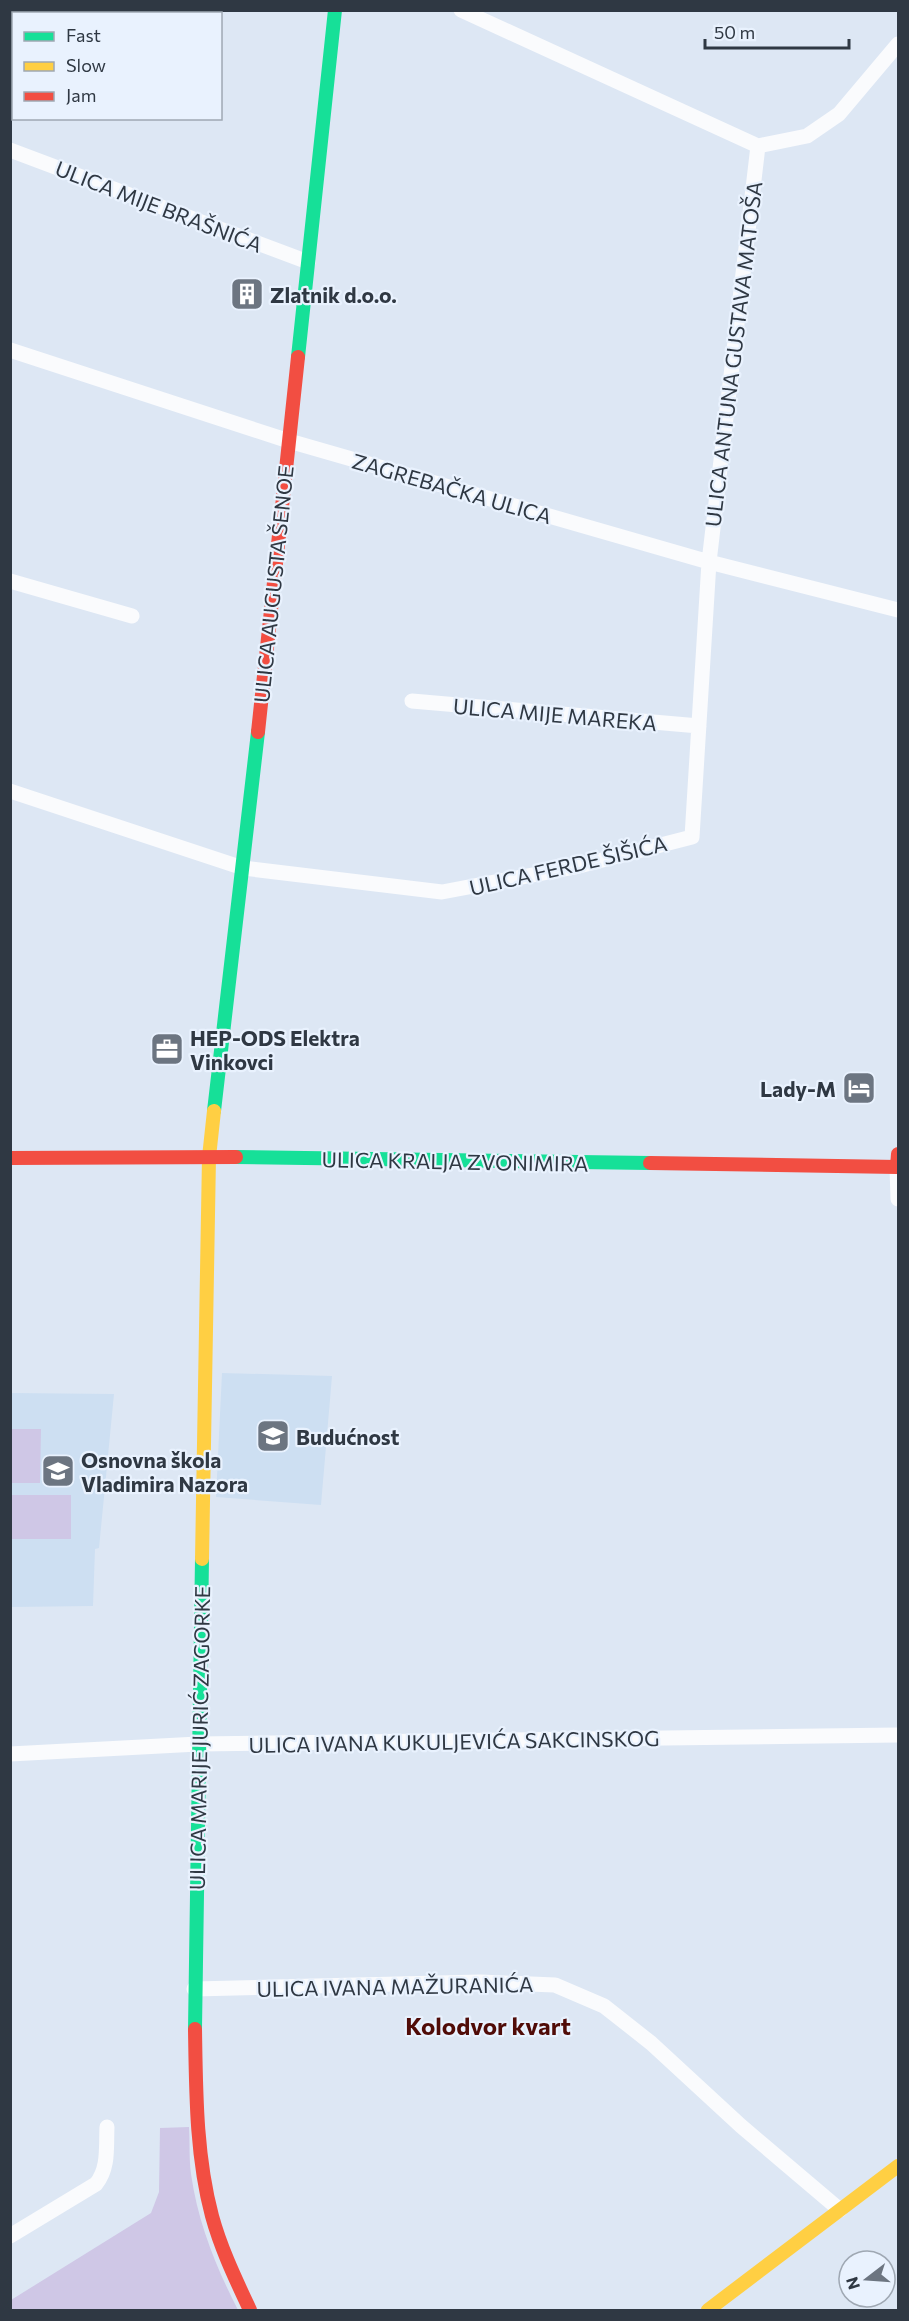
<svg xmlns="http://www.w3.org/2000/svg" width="909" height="2321" font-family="Commissioner,sans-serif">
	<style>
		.built { fill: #cddff2 }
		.green { fill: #cfc7e6 }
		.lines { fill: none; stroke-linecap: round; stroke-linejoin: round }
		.street { stroke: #fafbfd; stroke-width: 15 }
		.fast { stroke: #16e098; stroke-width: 14 }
		.slow { stroke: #ffcf43; stroke-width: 14 }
		.jam { stroke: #f24e42; stroke-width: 14 }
		.labels { text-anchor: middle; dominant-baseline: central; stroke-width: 4.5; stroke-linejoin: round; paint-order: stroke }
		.street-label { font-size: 21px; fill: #2f3843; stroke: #e9f2fe }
		.poi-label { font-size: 21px; font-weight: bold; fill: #2f3843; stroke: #e9f2fe; text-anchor: start }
		.quarter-label { font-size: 24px; font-weight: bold; fill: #500c08; stroke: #e9f2fe }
	</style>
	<rect width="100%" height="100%" fill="#dde7f4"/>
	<path class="built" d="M 222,1373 L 332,1376 L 321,1505 L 216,1497 Z
		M 10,1393 L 114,1394 L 99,1548 L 95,1549 L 93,1606 L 11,1607 Z"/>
	<path class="green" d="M 11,1429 L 41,1429 L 40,1483 L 11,1483 Z
		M 11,1495 L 71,1495 L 71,1539 L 11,1539 Z
		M 189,2127 C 190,2143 189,2159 191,2174 C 198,2223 216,2267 238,2310 L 11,2310 L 11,2300 L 151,2213 L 159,2192 L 160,2128 Z"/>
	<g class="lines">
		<path class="street" d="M 461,10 L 758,146 L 807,136 L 839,114 L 898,44
			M 10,150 L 308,262
			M 10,350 L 289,441 L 709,562 L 898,610
			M 10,581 L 132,616
			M 412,701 L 699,726
			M 10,791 L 243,868 L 442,892 L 575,867 L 692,837 L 709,562 L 758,146
			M 898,1167 L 897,1167 L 898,1199
			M 10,1754 L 198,1744 L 898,1735
			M 194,1989 L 480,1982 L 555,1985 L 604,2006 L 651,2043 L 741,2126 L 840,2210
			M 10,2236 L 96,2184 C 109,2168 106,2147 107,2127"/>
		<path class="fast" d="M 298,357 L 335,10
			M 214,1111 L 258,732
			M 236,1157 L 650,1163
			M 195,2029 L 202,1559"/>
		<path class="slow" d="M 202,1559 L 209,1157 L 214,1111
			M 708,2310 L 898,2166"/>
		<path class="jam" d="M 258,732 L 298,357
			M 10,1158 L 236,1157
			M 650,1163 L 897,1167 L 898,1154
			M 195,2029 C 196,2092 196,2156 212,2216 C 221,2249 236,2280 250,2310"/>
	</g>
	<defs>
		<symbol id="building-square" viewBox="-11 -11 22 22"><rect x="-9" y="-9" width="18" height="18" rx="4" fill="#6c7581" stroke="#e9f2fe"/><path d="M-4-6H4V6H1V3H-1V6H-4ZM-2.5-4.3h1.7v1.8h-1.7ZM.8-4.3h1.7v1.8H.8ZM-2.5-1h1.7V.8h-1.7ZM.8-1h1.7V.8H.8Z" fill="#fff"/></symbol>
		<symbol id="office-square" viewBox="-11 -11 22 22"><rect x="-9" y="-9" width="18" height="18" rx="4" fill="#6c7581" stroke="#e9f2fe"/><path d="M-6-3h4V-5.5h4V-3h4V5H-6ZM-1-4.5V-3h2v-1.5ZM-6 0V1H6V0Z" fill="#fff"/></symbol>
		<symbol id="hotel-square" viewBox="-11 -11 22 22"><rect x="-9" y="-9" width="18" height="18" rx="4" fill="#6c7581" stroke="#e9f2fe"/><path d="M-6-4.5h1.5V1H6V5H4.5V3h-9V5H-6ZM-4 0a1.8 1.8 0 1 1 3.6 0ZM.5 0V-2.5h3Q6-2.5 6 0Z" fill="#fff"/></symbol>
		<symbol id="school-square" viewBox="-11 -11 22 22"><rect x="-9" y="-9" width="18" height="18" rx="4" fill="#6c7581" stroke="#e9f2fe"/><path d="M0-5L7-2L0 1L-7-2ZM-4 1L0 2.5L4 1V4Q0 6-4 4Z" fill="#fff"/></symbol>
	</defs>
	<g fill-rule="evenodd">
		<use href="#building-square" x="228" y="275" width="38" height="38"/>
		<use href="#office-square" x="148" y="1030" width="38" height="38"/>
		<use href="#hotel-square" x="840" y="1069" width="38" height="38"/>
		<use href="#school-square" x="254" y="1417" width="38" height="38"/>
		<use href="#school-square" x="39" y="1452" width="38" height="38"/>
	</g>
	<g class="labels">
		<g class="street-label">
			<text transform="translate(159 206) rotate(21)">ULICA MIJE BRAŠNIĆA</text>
			<text transform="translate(733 354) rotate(-83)">ULICA ANTUNA GUSTAVA MATOŠA</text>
			<text transform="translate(452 488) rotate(16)">ZAGREBAČKA ULICA</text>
			<text transform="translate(273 584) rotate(-84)">ULICA AUGUSTA ŠENOE</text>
			<text transform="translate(555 714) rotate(5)">ULICA MIJE MAREKA</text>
			<text transform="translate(568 865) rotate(-13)">ULICA FERDE ŠIŠIĆA</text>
			<text transform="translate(455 1161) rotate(1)">ULICA KRALJA ZVONIMIRA</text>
			<text transform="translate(199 1738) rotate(-89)">ULICA MARIJE JURIĆ ZAGORKE</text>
			<text transform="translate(454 1741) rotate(-1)">ULICA IVANA KUKULJEVIĆA SAKCINSKOG</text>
			<text transform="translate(395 1986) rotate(-1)">ULICA IVANA MAŽURANIĆA</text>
		</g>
		<g class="poi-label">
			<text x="270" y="294">Zlatnik d.o.o.</text>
			<text x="190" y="1037">HEP-ODS Elektra<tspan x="190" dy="24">Vinkovci</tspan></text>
			<text x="836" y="1088" text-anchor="end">Lady-M</text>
			<text x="296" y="1436">Budućnost</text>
			<text x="81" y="1459">Osnovna škola<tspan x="81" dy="24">Vladimira Nazora</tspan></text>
		</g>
		<g class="quarter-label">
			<text x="488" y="2025">Kolodvor kvart</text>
		</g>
	</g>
	<rect width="909" height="2321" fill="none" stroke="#2f3843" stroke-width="24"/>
	<rect x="12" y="12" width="210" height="108" fill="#e9f2fe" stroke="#9fa8b3" stroke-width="1.5"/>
	<rect x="24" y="32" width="30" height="9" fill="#16e098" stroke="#9fa8b3" stroke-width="1.5"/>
	<text x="66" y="42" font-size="18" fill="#2f3843">Fast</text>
	<rect x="24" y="62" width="30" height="9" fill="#ffcf43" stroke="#9fa8b3" stroke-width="1.5"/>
	<text x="66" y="72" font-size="18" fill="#2f3843">Slow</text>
	<rect x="24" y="92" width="30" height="9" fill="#f24e42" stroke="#9fa8b3" stroke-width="1.5"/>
	<text x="66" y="102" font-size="18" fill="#2f3843">Jam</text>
	<g transform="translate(867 2279) rotate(253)"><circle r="28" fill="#e9f2fe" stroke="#9fa8b3" stroke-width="1.5"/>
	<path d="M0-4.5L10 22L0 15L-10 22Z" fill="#6c7581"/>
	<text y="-9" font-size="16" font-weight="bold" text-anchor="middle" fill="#2f3843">N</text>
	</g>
	<path d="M705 39v9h144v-9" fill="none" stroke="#2f3843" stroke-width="3"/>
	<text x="714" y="39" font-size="18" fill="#2f3843" stroke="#e9f2fe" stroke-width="4.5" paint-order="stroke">50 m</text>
</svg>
